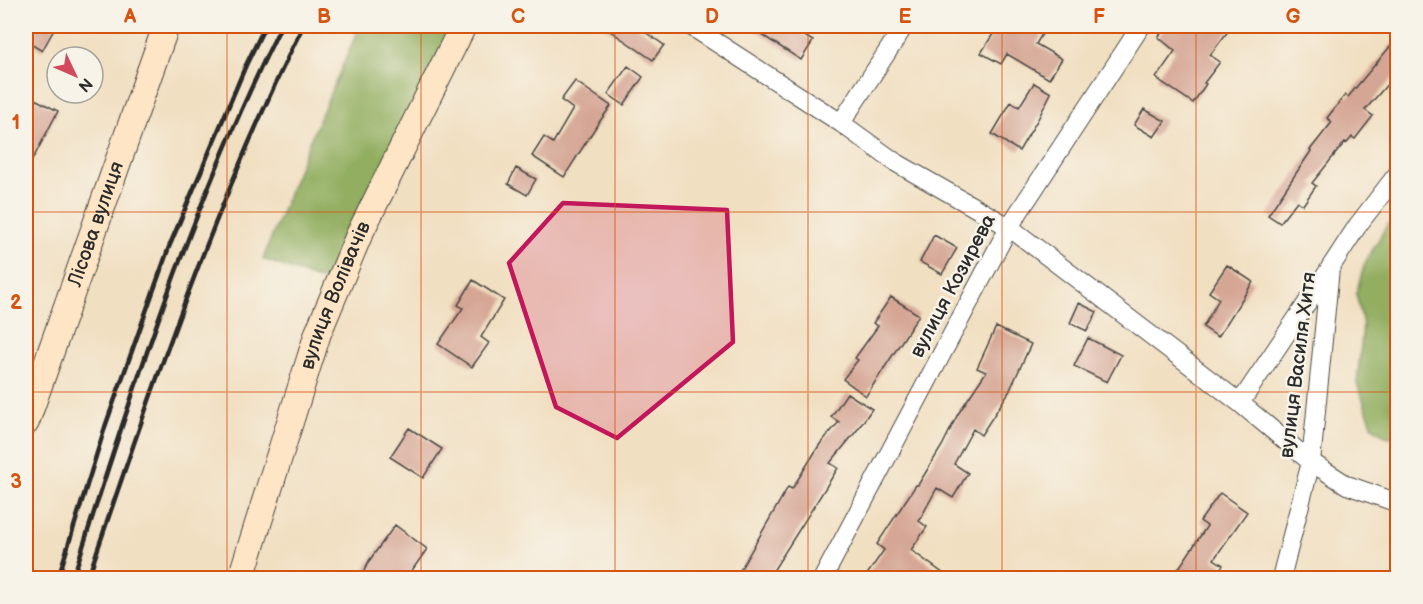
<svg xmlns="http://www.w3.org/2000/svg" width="1423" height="604" font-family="'Balsamiq Sans',sans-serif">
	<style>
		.forest { fill: #92ae60; stroke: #5e6c46; stroke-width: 1.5 }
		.building { fill: #d5a694 }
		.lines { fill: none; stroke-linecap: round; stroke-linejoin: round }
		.street-casing { stroke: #494642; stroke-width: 20 }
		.secondary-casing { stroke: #494642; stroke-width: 28 }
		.street { stroke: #fff; stroke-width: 18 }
		.secondary { stroke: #fde5c5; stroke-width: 26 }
		.rail { stroke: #2b2b2b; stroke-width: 4.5 }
		.marked { fill: #c2185b; fill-opacity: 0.2; stroke: #c2185b; stroke-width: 4.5; stroke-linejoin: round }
		.grid { fill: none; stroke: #d5540f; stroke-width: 1.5; stroke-opacity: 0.55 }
		.labels { text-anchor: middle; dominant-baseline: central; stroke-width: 5; stroke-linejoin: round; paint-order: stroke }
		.street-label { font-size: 20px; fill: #2b2b2b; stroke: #f7f3e8 }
		.neatline { fill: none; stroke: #d5540f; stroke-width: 2 }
		.grid-label { font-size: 20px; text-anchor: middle; font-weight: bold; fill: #d5540f }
	</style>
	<rect width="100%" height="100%" fill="#f7f3e8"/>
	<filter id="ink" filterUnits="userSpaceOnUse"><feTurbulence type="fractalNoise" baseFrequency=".0167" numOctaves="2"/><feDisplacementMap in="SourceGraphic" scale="12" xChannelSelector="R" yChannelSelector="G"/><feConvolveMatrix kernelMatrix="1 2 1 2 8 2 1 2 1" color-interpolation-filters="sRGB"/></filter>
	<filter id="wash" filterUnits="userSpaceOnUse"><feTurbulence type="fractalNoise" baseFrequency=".008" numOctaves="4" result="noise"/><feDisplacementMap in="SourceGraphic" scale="24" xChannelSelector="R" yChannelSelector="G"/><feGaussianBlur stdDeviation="1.35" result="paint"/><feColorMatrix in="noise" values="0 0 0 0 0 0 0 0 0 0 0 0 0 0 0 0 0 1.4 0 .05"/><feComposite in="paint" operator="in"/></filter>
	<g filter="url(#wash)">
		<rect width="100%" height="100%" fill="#f1dfc1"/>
		<path class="forest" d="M 360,26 L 453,26 L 330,283 L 263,259 L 308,145 Z
			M 1397,213 L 1397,438 L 1385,436 L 1373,427 L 1357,384 L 1363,325 L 1356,293 L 1365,263 L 1389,222 Z"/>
		<g id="blocks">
			<path class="building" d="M 26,26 L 56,26 L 42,51 L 26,41 Z
				M 603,26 L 636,26 L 664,45 L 653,60 Z
				M 748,26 L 788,26 L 813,41 L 801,60 Z
				M 998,26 L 1047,26 L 1036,44 L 1062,59 L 1049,79 L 1007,54 L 1001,64 L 981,53 Z
				M 1167,26 L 1232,26 L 1210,55 L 1220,62 L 1204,83 L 1206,84 L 1193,103 L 1156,78 L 1175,51 L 1158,37 Z
				M 1398,37 L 1398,72 L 1365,110 L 1373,116 L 1355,139 L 1352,137 L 1347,143 L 1345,142 L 1312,183 L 1316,186 L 1303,205 L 1297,201 L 1280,223 L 1268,215 L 1311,151 L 1310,150 L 1332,122 L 1327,118 L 1345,95 L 1348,97 Z
				M 628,66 L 643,77 L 624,105 L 608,94 Z
				M 575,81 L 611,106 L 597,125 L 564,177 L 532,156 L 544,137 L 553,143 L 573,109 L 561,100 Z
				M 1034,83 L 1051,93 L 1038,119 L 1019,151 L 992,134 L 1011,102 L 1019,107 Z
				M 33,98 L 58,111 L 26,172 L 26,112 Z
				M 1144,109 L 1165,121 L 1154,137 L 1134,125 Z
				M 516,168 L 536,179 L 527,195 L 508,184 Z
				M 934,235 L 957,248 L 942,274 L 920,262 Z
				M 1227,265 L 1253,282 L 1218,337 L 1203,327 L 1219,299 L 1209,292 Z
				M 473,280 L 504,300 L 481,337 L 489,343 L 472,367 L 438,344 L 463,308 L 458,305 Z
				M 891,297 L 919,315 L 866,396 L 843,379 L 858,360 L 855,358 L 878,326 L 873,323 Z
				M 1079,303 L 1097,312 L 1087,331 L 1070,323 Z
				M 996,327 L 1031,344 L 1009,392 L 981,435 L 973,429 L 954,464 L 968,473 L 953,498 L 937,488 L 919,521 L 927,527 L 911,550 L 951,579 L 864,579 L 884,550 L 877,544 L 916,485 L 918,485 L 942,446 L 958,414 L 986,372 L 977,368 Z
				M 1088,338 L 1121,355 L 1107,382 L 1074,366 Z
				M 847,393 L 872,409 L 858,429 L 830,463 L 838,468 L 768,579 L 735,579 L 788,487 L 792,489 L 820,444 L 839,422 L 831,417 Z
				M 409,428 L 442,449 L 423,478 L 390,457 Z
				M 1220,493 L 1247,512 L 1214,559 L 1223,565 L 1213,579 L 1189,579 L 1177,571 L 1207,526 L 1200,521 Z
				M 395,525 L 427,549 L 406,579 L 360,579 L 369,561 Z"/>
		</g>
	</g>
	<g filter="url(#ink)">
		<use href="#blocks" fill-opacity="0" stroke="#494642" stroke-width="1.5"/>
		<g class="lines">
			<defs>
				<path id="street" d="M 691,26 L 841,123 L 895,162 L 1009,227 L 1240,403 L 1311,462 L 1347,485 L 1398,503
					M 841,123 L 904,26
					M 1240,403 L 1329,270
					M 823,578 L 1009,227 L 1141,26
					M 1281,578 L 1311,462 L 1330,268 L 1358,225 L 1398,173"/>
				<g id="secondary">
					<path id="s1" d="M 26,422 L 166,26"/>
					<path id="s2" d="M 241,578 L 318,333 L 359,235 L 463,26"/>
				</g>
			</defs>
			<use href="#street" class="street-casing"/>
			<use href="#secondary" class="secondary-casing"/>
			<use href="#street" class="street"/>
			<use href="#secondary" class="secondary"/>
			<path class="rail" d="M 58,578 L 106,424 L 169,247 L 246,65 L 265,26
				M 73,578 C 132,391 193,202 281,26
				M 88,578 C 151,391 215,203 303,26"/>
		</g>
	</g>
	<path class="marked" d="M 563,203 L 727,210 L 733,342 L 617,438 L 556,407 L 509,263 Z"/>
	<path class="grid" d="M 227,26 L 227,578M 421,26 L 421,578M 615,26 L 615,578M 808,26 L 808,578M 1002,26 L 1002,578M 1196,26 L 1196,578M 26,212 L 1398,212M 26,392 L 1398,392"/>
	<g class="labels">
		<g class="street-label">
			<text stroke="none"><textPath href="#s1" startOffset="210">Лісова вулиця</textPath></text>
			<text transform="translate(953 286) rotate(-62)">вулиця Козирева</text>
			<text stroke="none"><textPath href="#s2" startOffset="298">вулиця Волівачів</textPath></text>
			<text transform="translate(1298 365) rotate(-83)">вулиця Василя Хитя</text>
		</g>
	</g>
	<rect width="1423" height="604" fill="none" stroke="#f7f3e8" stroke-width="66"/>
	<g transform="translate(75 75) rotate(134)"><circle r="28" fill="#f7f3e8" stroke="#a5a39c" stroke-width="1.5"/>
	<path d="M0-4.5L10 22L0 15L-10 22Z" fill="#d1495b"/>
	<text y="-9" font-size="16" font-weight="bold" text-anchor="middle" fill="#2b2b2b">N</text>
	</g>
	<rect x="33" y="33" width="1357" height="538" class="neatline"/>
	<g class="grid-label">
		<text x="130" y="23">A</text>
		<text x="324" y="23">B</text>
		<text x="518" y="23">C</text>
		<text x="712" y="23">D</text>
		<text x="905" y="23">E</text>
		<text x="1099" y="23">F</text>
		<text x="1293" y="23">G</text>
		<text x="16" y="129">1</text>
		<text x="16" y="309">2</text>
		<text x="16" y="488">3</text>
	</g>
</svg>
